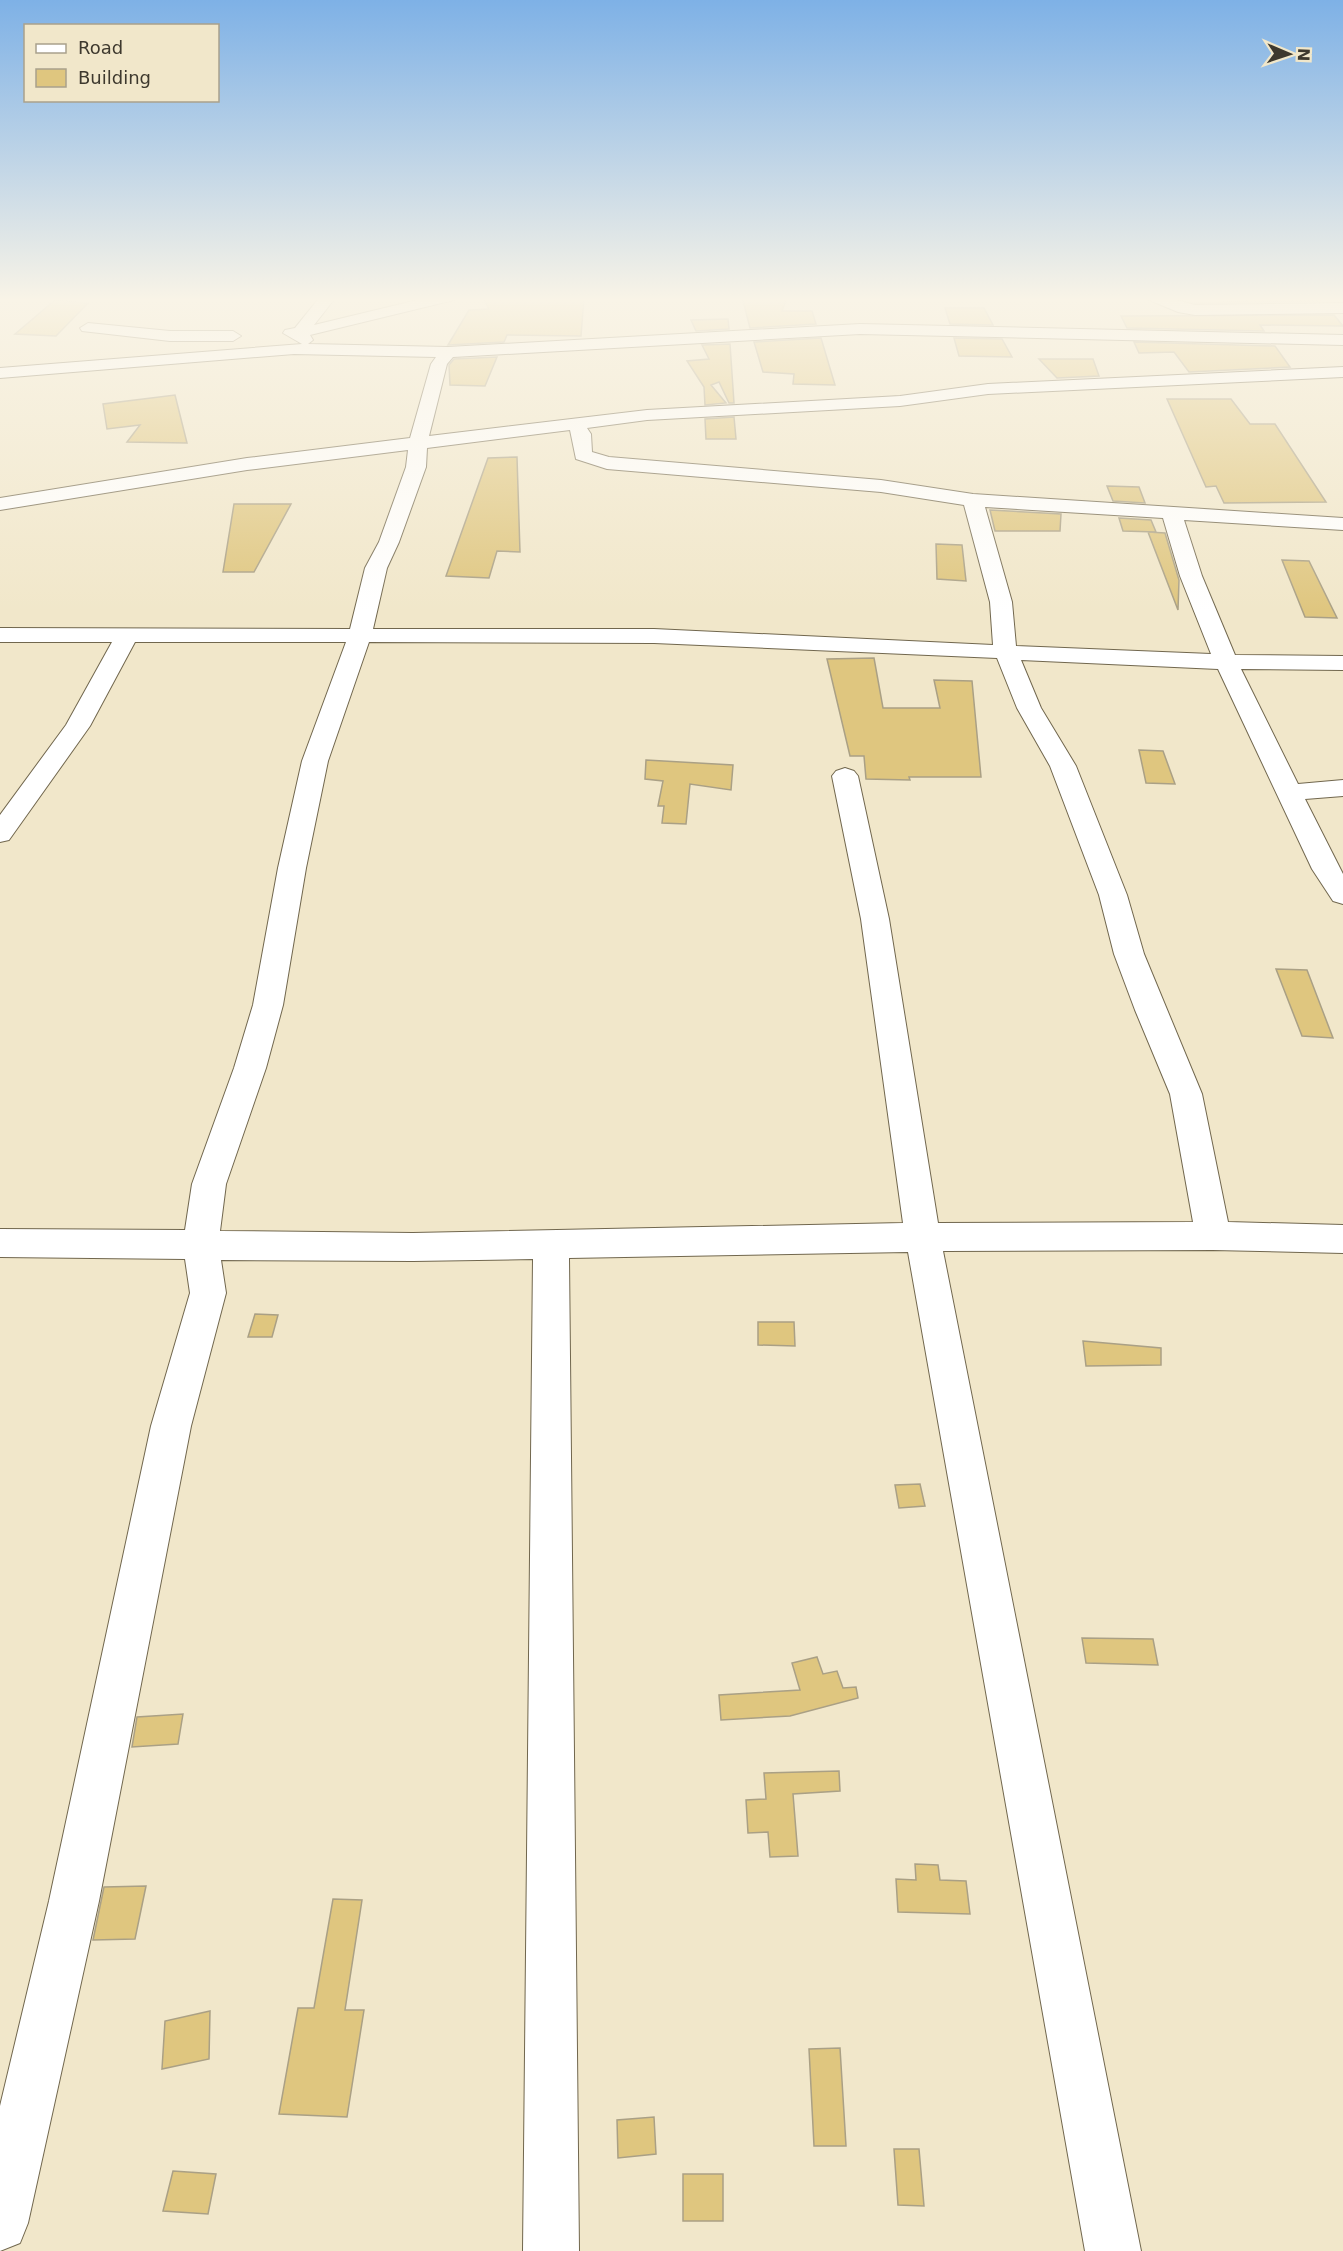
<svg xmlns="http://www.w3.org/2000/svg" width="1343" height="2251" font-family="'DejaVu Sans',sans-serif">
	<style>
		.building { fill: #dfc67f; stroke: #aaa085; stroke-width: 1.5 }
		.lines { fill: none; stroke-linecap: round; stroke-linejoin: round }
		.minor-casing { stroke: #71674e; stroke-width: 2 }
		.minor { fill: #fff; fill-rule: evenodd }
	</style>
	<rect width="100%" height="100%" fill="#f1e7ca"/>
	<path class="building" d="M 517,297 L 584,297 L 581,336 L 507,335 L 504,342 L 448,345 L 469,310 L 489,309 L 484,300 Z
		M 742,297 L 787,298 L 782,311 L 812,311 L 816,324 L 750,328 Z
		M 1245,297 L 1316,297 L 1320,301 L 1194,303 L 1248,301 Z
		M 55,300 L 88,303 L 56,336 L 15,334 Z
		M 945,308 L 984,308 L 993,325 L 950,324 Z
		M 1334,315 L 1343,326 L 1260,325 L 1264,331 L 1127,328 L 1121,316 Z
		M 728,319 L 729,329 L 696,331 L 691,320 Z
		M 821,338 L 835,385 L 793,384 L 794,374 L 763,372 L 754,342 Z
		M 954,338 L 1002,339 L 1012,357 L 959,356 Z
		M 1134,342 L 1275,346 L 1290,367 L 1189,372 L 1174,352 L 1139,353 Z
		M 730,344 L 734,403 L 729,403 L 719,382 L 711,385 L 726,403 L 705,405 L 704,387 L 687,361 L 709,359 L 702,345 Z
		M 497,357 L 485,386 L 450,385 L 449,365 L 454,359 Z
		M 1039,359 L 1093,359 L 1099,376 L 1057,378 Z
		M 175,395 L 187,443 L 127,442 L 140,425 L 107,429 L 103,404 Z
		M 1167,399 L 1231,399 L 1250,424 L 1275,424 L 1326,502 L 1224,503 L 1216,486 L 1206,487 Z
		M 734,417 L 736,439 L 706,439 L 705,419 Z
		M 517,457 L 520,552 L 497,551 L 489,578 L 446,576 L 488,458 Z
		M 1107,486 L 1139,487 L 1145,503 L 1113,501 Z
		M 234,504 L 291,504 L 254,572 L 223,572 Z
		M 990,510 L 1061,514 L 1060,531 L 995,531 Z
		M 1119,518 L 1151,520 L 1156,532 L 1123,531 Z
		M 1148,532 L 1165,533 L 1179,580 L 1178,610 Z
		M 936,544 L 962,545 L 966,581 L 937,579 Z
		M 1282,560 L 1309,561 L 1337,618 L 1305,617 Z
		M 874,658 L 883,708 L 940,708 L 934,680 L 972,681 L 981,777 L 909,777 L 910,780 L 866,779 L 864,756 L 850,756 L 827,659 Z
		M 1139,750 L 1163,751 L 1175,784 L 1146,783 Z
		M 646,760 L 733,765 L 731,790 L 690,784 L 686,824 L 662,823 L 664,806 L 658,806 L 663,781 L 645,779 Z
		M 1276,969 L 1307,970 L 1333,1038 L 1302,1036 Z
		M 255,1314 L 278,1315 L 272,1337 L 248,1337 Z
		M 758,1322 L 794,1322 L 795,1346 L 758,1345 Z
		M 1083,1341 L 1161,1348 L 1161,1365 L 1086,1366 Z
		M 920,1484 L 925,1506 L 899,1508 L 895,1485 Z
		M 1082,1638 L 1153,1639 L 1158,1665 L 1086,1663 Z
		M 817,1657 L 823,1674 L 837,1671 L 843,1688 L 856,1687 L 858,1698 L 790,1716 L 721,1720 L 719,1695 L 800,1690 L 792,1663 Z
		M 183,1714 L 178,1744 L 132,1747 L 137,1717 Z
		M 839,1771 L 840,1791 L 793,1794 L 798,1856 L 770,1857 L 768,1832 L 748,1833 L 746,1800 L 766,1799 L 764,1773 Z
		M 915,1864 L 938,1865 L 940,1880 L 966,1881 L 970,1914 L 898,1912 L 896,1879 L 916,1880 Z
		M 146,1886 L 135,1939 L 93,1940 L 104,1887 Z
		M 333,1899 L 362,1900 L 345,2010 L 364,2010 L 347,2117 L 279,2114 L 298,2008 L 314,2008 Z
		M 210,2011 L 209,2059 L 162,2069 L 165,2021 Z
		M 840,2048 L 846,2146 L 814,2146 L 809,2049 Z
		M 654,2117 L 656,2154 L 618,2158 L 617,2120 Z
		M 894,2149 L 919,2149 L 924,2206 L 898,2205 Z
		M 173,2171 L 216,2174 L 208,2214 L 163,2211 Z
		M 683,2174 L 723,2174 L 723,2221 L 683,2221 Z"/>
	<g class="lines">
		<defs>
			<path id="minor" d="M 320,297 L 336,297 L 314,325 L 430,297 L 457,297 L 454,300 L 310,335 L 313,340 L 308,344 L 448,347 L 860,324 L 1343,335 L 1343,345 L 860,334 L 453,357 L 447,364 L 429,436 L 647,410 L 900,396 L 988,384 L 1343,367 L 1343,377 L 988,394 L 900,406 L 647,420 L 587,428 L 591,434 L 592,452 L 609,457 L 881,480 L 973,494 L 1343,518 L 1343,530 L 1184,520 L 1202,576 L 1235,655 L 1343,656 L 1343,670 L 1241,669 L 1298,784 L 1343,780 L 1343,796 L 1305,799 L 1343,874 L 1343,904 L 1333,901 L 1312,869 L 1218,669 L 1021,660 L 1041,708 L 1076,766 L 1127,895 L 1144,954 L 1202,1094 L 1228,1222 L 1343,1225 L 1343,1253 L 1213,1250 L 943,1251 L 1141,2251 L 1085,2251 L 908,1252 L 569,1258 L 579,2251 L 523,2251 L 533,1259 L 413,1261 L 221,1260 L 226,1293 L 191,1426 L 99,1901 L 28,2223 L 20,2243 L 0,2251 L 0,2106 L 49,1901 L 151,1426 L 190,1293 L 185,1259 L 0,1257 L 0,1229 L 185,1230 L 192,1184 L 234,1068 L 253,1005 L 278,868 L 302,761 L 346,642 L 135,642 L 90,726 L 9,840 L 0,842 L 0,815 L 66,725 L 112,642 L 0,642 L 0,628 L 350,629 L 365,568 L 379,542 L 406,467 L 408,450 L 247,470 L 0,510 L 0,498 L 247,458 L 410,438 L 431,364 L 436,357 L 294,354 L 0,378 L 0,368 L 302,344 L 283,333 L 285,330 L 295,328 ZM 570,430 L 576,459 L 607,469 L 881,492 L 964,505 L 990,602 L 993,645 L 654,629 L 373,629 L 387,568 L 399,542 L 426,467 L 427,448 ZM 985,507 L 1163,518 L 1180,576 L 1211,654 L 1016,646 L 1012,602 ZM 369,642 L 654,643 L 997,658 L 1017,708 L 1050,766 L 1099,895 L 1114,954 L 1135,1010 L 1170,1094 L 1193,1222 L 938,1223 L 889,919 L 858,776 L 854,771 L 845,768 L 836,771 L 832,776 L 861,919 L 903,1223 L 413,1233 L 220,1231 L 226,1184 L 266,1068 L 283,1005 L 306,868 L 328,761 Z
				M 1142,297 L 1165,297 L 1195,305 L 1343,303 L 1343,313 L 1195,315 L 1178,312 Z
				M 88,323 L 170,331 L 233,331 L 241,336 L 233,341 L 170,341 L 82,331 L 80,328 Z"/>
		</defs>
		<use href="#minor" class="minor-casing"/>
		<use href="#minor" class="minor"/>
	</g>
	<linearGradient id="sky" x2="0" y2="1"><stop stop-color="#7eb1e6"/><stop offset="0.49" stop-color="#f9f4e7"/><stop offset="1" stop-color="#f9f4e7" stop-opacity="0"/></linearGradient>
	<rect width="1343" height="612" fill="url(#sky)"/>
	<rect x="24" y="24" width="195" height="78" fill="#f1e7ca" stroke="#a9a18c" stroke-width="1.5"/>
	<rect x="36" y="44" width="30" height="9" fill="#ffffff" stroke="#a9a18c" stroke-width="1.5"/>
	<text x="78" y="54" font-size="18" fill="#3e392e">Road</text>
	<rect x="36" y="69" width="30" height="18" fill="#dfc67f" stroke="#a9a18c" stroke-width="1.5"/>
	<text x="78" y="84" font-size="18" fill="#3e392e">Building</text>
	<g transform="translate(1289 54) rotate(92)" stroke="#f1e7ca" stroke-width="4.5" paint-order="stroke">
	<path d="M0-4.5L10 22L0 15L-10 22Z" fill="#3e392e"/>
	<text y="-9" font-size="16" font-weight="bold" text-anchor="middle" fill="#3e392e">N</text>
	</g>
</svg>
